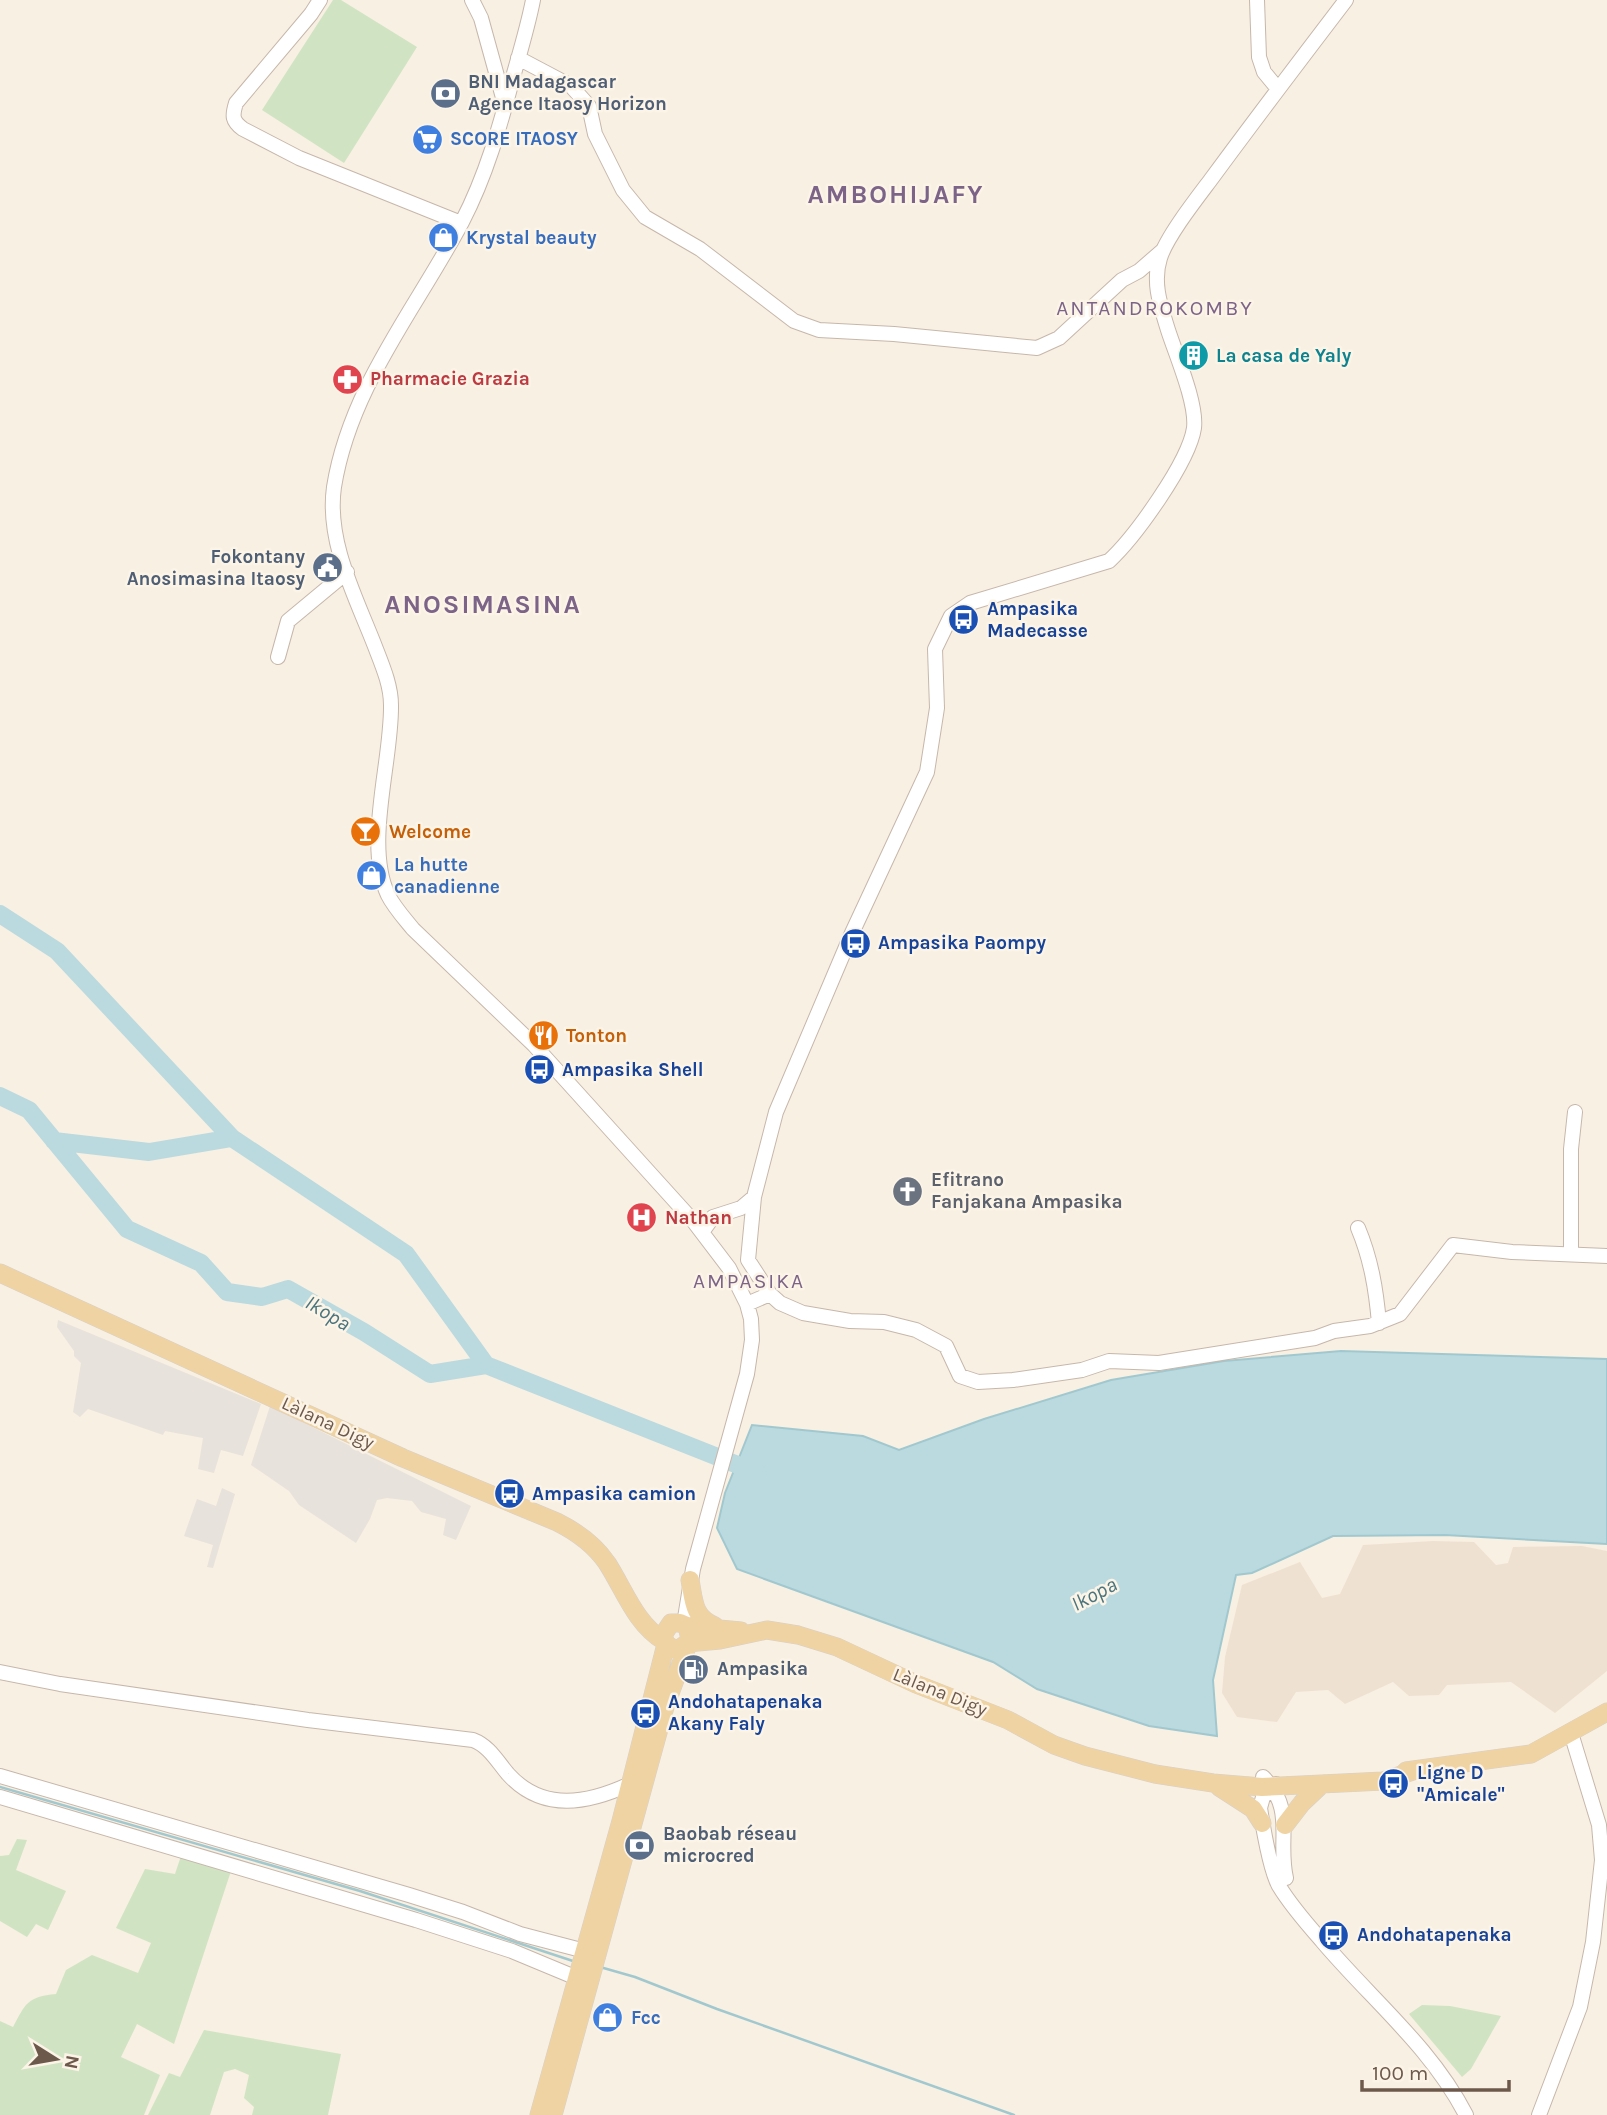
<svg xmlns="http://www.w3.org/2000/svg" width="1607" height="2115" font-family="Karla,sans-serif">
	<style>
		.residential { fill: #efe1d1 }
		.industrial { fill: #e8e2dc }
		.green { fill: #d0e4c3 }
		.water { fill: #badadf; stroke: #a1c8cf; stroke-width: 2 }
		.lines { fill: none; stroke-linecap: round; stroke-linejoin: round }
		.stream { stroke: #a1c8cf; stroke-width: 2.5 }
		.river { stroke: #badadf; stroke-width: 18 }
		.minor-casing { stroke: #c7b7ab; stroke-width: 16 }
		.major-casing { stroke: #d6d0cd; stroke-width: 19 }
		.minor { stroke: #fff; stroke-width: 14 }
		.major { stroke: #f0d3a2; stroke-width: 18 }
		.labels { text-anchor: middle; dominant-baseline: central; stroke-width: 5; stroke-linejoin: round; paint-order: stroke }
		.service-label { font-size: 19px; font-weight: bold; fill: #4e5e75; stroke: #fcf4e7; text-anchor: start }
		.shop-label { font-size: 19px; font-weight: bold; fill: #366cbe; stroke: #fcf4e7; text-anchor: start }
		.culture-label { font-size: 19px; font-weight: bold; fill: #0d838f; stroke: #fcf4e7; text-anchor: start }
		.health-label { font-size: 19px; font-weight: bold; fill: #be3a42; stroke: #fcf4e7; text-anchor: start }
		.transit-label { font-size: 19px; font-weight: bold; fill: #164399; stroke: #fcf4e7; text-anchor: start }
		.food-label { font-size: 19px; font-weight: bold; fill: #c56008; stroke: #fcf4e7; text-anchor: start }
		.worship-label { font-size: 19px; font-weight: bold; fill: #5b616d; stroke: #fcf4e7; text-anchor: start }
		.street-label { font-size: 19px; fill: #6d584c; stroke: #fcf4e7 }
		.neighbourhood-label { font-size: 21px; letter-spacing: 2px; fill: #7c6489; stroke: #fcf4e7 }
		.water-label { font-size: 21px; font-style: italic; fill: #49747e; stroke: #fcf4e7 }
		.district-label { font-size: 26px; font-weight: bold; letter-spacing: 2px; fill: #7c6489; stroke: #fcf4e7 }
	</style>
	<rect width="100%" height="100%" fill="#f8f0e2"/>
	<path class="residential" d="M 1433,1541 L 1474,1542 L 1496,1565 L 1508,1563 L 1513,1547 L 1582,1546 L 1607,1551 L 1607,1671 L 1555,1713 L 1511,1682 L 1447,1685 L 1439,1695 L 1409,1696 L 1393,1682 L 1345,1704 L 1328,1690 L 1296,1692 L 1277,1722 L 1237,1717 L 1222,1693 L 1225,1657 L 1242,1585 L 1300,1562 L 1322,1598 L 1340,1594 L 1363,1545 Z"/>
	<path class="industrial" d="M 58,1320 L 261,1404 L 243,1456 L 221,1450 L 214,1473 L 198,1469 L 203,1438 L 165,1431 L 163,1435 L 88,1409 L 80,1417 L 73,1412 L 81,1363 L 74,1356 L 74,1351 L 57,1327 Z
		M 270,1406 L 471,1506 L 456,1540 L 443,1535 L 446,1519 L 421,1512 L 412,1501 L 387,1498 L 377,1500 L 370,1519 L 356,1543 L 299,1505 L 289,1491 L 251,1465 Z
		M 222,1488 L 235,1494 L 213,1568 L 207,1567 L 213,1545 L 184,1536 L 197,1499 L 216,1506 Z"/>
	<path class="green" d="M 333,0 L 341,0 L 417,47 L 344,163 L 262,110 Z
		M 17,1839 L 27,1840 L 16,1870 L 66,1891 L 48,1930 L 36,1924 L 27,1937 L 0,1921 L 0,1856 L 9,1855 Z
		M 181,1856 L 231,1871 L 174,2044 L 137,2024 L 121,2057 L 160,2075 L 144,2115 L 0,2115 L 0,2021 L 13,2027 C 26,2003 27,1997 56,1994 L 66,1970 L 92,1955 L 138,1973 L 151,1943 L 116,1928 L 145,1869 L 175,1874 Z
		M 1422,2005 L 1450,2006 L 1501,2016 L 1471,2069 L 1462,2077 L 1409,2014 Z
		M 204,2030 L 341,2054 L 328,2115 L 252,2115 L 254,2107 L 244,2098 L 249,2075 L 235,2069 L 224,2072 L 210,2115 L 148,2115 L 169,2073 L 180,2077 Z"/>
	<path class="water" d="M 1341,1351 L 1607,1359 L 1607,1544 L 1445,1535 L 1333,1536 L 1252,1573 L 1236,1575 L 1213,1680 L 1217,1736 L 1149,1726 L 1037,1689 L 993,1662 L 737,1569 L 717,1528 L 725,1493 L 752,1425 L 863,1436 L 899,1450 L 984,1419 L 1111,1380 L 1224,1361 Z"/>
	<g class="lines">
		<path class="stream" d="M 0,1787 L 360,1891 L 576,1962
			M 600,1967 L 635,1977 L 717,2009 L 1014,2115"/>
		<path class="river" d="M 0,914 L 57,951 L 232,1138 L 406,1254 L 486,1365
			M 0,1096 L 29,1110 L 127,1229 L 201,1263 L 227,1292 L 262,1297 L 288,1289 L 364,1332 L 430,1374 L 486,1365 L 758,1473
			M 54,1141 L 149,1152 L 232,1138"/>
		<defs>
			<path id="minor" d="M 320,0 L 311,14 L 236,103 C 232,116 232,121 243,129 L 299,158 L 461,223
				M 472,0 L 481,18 L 505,105
				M 533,0 C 528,26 520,52 513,77 C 500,126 486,176 462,222 C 416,309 350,387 334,487 C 326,543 357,599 376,649 C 383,667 391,686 391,705 C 392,761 364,844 388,895 C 394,907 404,918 413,929 L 534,1045 L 694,1222 L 729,1268 L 747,1304 L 751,1319 L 752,1340 L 747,1374 L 693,1569 L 684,1624
				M 1257,0 L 1259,57 L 1264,72 L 1278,89
				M 518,58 L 571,86 L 589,106 L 595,134 L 623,190 L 645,217 L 700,249 L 794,321 L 819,330 L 894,334 L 1037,348 L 1059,338 L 1122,280 L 1139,271 L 1162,251
				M 278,657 L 288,621 L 347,572
				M 1358,1228 C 1371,1259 1376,1289 1379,1323
				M 702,1232 L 713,1217 L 741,1208 L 754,1197
				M 1571,1253 L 1571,1149 L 1575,1112
				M 770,1294 L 748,1260 L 754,1197 L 776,1112 L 852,933 L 927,772 L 937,708 L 935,649 L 951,616 L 970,603 L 1109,561 C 1135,537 1189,462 1194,428 C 1197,403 1176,355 1168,330 C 1161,307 1152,283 1160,258 C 1167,236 1197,198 1212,178 C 1256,118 1301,59 1346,0
				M 747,1304 L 770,1294 L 780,1303 L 803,1313 L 850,1321 L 884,1322 L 916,1330 L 946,1346 L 960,1376 L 978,1382 L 1013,1380 L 1082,1370 L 1109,1361 L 1159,1363 L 1315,1338 L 1334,1331 L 1370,1326 L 1400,1314 L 1453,1245 L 1512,1252 L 1607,1256
				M 0,1672 L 60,1684 L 308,1720 L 473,1740 C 489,1746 497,1761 508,1774 C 543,1813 589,1803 630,1784
				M 0,1776 L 409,1895 L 463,1912 L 520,1934 L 585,1951
				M 1263,1777 C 1296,1810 1277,1839 1286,1878
				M 1276,1784 L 1263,1797 L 1260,1808 C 1263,1827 1270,1870 1279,1886 C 1291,1906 1307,1924 1322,1941 C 1371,1999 1431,2047 1466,2115
				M 0,1797 L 416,1920 L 512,1951 L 577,1978
				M 1539,2115 L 1580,2007 L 1593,1942 L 1602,1860 L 1599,1825 L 1571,1733"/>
			<path id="major" d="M 0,1273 L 403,1458 L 557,1522 C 577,1532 594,1544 607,1563 C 625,1591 635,1623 664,1641
				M 690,1580 C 694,1601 693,1617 715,1626
				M 687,1626 L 741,1631
				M 1406,1771 L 1531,1754 L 1607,1712
				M 1219,1787 L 1253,1809 L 1262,1823
				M 1285,1825 L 1302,1803 L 1321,1785
				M 539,2115 L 621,1821 L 666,1644
				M 553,2115 L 665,1707 L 690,1639 L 687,1626 L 680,1623 L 671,1623 L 663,1635 L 666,1644 L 674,1649 L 679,1649 L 687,1643 L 720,1640 L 767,1630 L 798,1635 L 837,1647 L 916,1684 L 1008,1720 L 1054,1745 L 1085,1756 L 1155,1774 L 1213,1783 L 1262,1787 L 1383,1781 L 1416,1770"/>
		</defs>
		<use href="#minor" class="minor-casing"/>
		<use href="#major" class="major-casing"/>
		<use href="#minor" class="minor"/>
		<use href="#major" class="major"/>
	</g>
	<defs>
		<symbol id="bank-disc" viewBox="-11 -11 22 22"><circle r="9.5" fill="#5c6f8a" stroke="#fcf4e7"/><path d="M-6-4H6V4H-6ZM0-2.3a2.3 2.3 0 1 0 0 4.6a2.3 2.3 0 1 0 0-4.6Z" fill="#fff"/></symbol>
		<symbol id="supermarket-disc" viewBox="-11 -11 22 22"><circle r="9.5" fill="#3f7fe0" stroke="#fcf4e7"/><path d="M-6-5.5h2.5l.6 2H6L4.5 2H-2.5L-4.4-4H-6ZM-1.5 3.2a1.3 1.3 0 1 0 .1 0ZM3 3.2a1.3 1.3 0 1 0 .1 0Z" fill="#fff"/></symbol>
		<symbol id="shop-disc" viewBox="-11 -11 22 22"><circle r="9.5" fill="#3f7fe0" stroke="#fcf4e7"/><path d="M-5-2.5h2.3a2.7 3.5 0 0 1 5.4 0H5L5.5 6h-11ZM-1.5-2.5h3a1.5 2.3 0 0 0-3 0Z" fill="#fff"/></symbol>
		<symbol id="building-disc" viewBox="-11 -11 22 22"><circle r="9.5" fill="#0f9aa8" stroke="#fcf4e7"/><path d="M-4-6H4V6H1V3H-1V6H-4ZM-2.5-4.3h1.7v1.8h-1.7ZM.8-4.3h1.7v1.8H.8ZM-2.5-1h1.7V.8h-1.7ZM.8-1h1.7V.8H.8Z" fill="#fff"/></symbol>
		<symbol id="pharmacy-disc" viewBox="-11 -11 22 22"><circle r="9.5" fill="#e0444e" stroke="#fcf4e7"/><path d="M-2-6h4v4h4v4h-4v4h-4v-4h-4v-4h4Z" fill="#fff"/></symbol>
		<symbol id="civic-disc" viewBox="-11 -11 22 22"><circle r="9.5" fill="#5c6f8a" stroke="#fcf4e7"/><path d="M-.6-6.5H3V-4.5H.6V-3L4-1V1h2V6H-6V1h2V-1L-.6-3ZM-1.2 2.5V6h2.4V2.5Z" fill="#fff"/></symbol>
		<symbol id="bus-disc" viewBox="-11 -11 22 22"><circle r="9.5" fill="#1a4fb4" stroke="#fcf4e7"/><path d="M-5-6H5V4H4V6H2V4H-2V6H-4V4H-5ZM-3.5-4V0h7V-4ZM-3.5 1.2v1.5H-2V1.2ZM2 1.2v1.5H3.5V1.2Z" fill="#fff"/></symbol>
		<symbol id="bar-disc" viewBox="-11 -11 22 22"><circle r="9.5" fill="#e8710a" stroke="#fcf4e7"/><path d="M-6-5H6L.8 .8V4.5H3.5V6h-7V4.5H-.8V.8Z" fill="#fff"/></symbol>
		<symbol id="restaurant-disc" viewBox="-11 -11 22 22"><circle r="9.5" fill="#e8710a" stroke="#fcf4e7"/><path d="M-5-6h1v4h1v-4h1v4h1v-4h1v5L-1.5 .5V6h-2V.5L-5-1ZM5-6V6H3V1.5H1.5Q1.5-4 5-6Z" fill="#fff"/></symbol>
		<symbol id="church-disc" viewBox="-11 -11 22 22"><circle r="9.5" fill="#6b7280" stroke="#fcf4e7"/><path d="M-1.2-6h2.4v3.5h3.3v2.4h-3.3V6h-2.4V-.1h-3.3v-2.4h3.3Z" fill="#fff"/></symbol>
		<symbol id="hospital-disc" viewBox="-11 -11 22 22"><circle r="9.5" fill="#e0444e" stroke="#fcf4e7"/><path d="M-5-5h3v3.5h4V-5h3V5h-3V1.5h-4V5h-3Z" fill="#fff"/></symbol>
		<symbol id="fuel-disc" viewBox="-11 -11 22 22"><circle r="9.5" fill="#5c6f8a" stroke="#fcf4e7"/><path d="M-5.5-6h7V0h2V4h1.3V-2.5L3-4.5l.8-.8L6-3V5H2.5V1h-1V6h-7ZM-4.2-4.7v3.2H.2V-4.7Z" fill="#fff"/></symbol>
	</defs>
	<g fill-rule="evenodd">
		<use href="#bank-disc" x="428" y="76" width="35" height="35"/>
		<use href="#supermarket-disc" x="410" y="122" width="35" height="35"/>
		<use href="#shop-disc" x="426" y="220" width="35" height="35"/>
		<use href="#building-disc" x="1176" y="338" width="35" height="35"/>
		<use href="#pharmacy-disc" x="330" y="362" width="35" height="35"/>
		<use href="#civic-disc" x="310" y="550" width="35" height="35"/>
		<use href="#bus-disc" x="946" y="602" width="35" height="35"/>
		<use href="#bar-disc" x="348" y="814" width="35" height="35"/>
		<use href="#shop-disc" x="354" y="858" width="35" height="35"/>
		<use href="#bus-disc" x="838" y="926" width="35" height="35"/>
		<use href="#restaurant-disc" x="526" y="1018" width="35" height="35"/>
		<use href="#bus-disc" x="522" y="1052" width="35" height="35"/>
		<use href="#church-disc" x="890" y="1174" width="35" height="35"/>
		<use href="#hospital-disc" x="624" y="1200" width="35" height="35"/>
		<use href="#bus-disc" x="492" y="1476" width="35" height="35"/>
		<use href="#fuel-disc" x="676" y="1652" width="35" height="35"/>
		<use href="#bus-disc" x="628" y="1696" width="35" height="35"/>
		<use href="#bus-disc" x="1376" y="1766" width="35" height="35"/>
		<use href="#bank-disc" x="622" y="1828" width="35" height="35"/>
		<use href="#bus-disc" x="1316" y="1918" width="35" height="35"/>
		<use href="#shop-disc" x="590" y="2000" width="35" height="35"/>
	</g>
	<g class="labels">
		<g class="service-label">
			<text x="468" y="82">BNI Madagascar<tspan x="468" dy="22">Agence Itaosy Horizon</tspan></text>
			<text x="305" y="557" text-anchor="end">Fokontany<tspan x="305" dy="22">Anosimasina Itaosy</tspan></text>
			<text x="717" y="1669">Ampasika</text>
			<text x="663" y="1834">Baobab réseau<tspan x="663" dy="22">microcred</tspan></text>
		</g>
		<g class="shop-label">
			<text x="450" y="139">SCORE ITAOSY</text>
			<text x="466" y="238">Krystal beauty</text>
			<text x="394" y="865">La hutte<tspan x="394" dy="22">canadienne</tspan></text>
			<text x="631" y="2018">Fcc</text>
		</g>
		<g class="culture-label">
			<text x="1216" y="356">La casa de Yaly</text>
		</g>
		<g class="health-label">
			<text x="370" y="379">Pharmacie Grazia</text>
			<text x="665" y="1218">Nathan</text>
		</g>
		<g class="transit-label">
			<text x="987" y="609">Ampasika<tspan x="987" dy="22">Madecasse</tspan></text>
			<text x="878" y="943">Ampasika Paompy</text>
			<text x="562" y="1070">Ampasika Shell</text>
			<text x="532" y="1494">Ampasika camion</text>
			<text x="668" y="1702">Andohatapenaka<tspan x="668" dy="22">Akany Faly</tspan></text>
			<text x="1417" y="1773">Ligne D<tspan x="1417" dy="22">"Amicale"</tspan></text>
			<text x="1357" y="1935">Andohatapenaka</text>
		</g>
		<g class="food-label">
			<text x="389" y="832">Welcome</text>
			<text x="566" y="1036">Tonton</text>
		</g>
		<g class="worship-label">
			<text x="931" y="1180">Efitrano<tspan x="931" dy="22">Fanjakana Ampasika</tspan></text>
		</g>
		<g class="street-label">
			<text transform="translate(328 1423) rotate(25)">Làlana Digy</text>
			<text transform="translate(940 1692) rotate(22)">Làlana Digy</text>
		</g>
		<g class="neighbourhood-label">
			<text x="1155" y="308">ANTANDROKOMBY</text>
			<text x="749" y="1281">AMPASIKA</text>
		</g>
		<g class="water-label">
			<text transform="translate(328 1313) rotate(31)">Ikopa</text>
			<text transform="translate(1094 1594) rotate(-28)">Ikopa</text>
		</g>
		<g class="district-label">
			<text x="896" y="194">AMBOHIJAFY</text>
			<text x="483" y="604">ANOSIMASINA</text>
		</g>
	</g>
	<g transform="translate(56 2059) rotate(101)" stroke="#fcf4e7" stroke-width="5" paint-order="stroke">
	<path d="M0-5L12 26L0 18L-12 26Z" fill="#6d584c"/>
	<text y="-10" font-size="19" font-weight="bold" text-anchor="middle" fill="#6d584c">N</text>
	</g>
	<path d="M1362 2080v10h147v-10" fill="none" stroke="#6d584c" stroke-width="3.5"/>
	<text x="1372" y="2080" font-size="21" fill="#6d584c" stroke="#fcf4e7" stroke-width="5" paint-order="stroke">100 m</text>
</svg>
